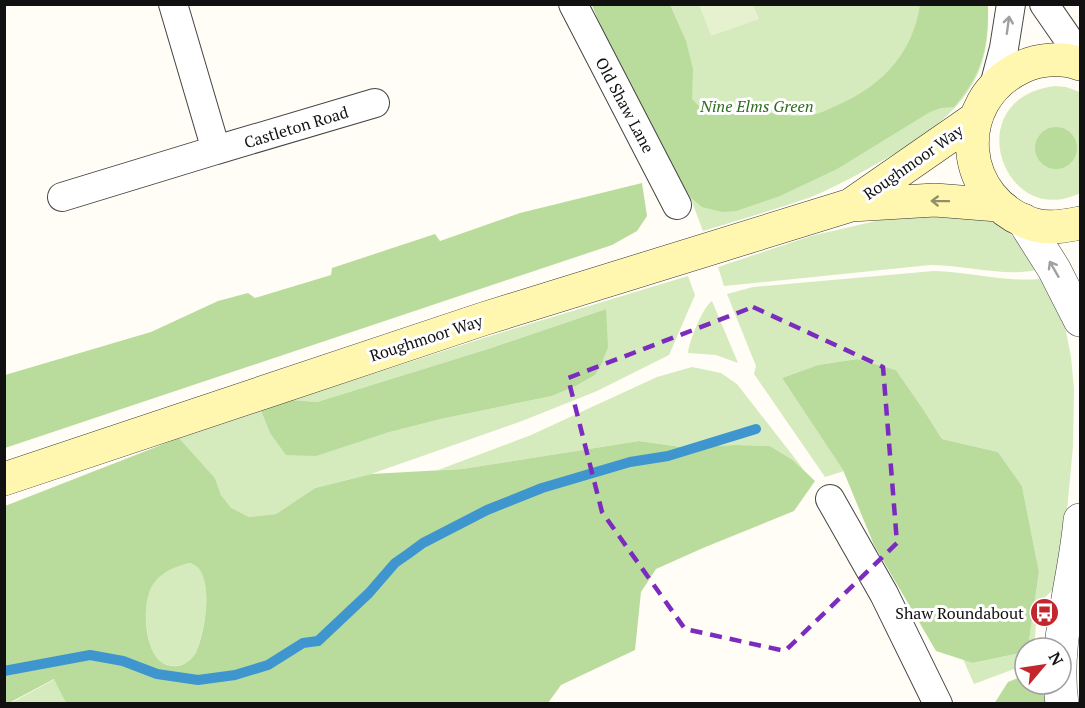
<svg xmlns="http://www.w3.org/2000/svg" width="1085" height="708" font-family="'PT Serif',serif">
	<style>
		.green { fill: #d5ebbd }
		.forest { fill: #b9dc9c; fill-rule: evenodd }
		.pitch { fill: #e6f2cf }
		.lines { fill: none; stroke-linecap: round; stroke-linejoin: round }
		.stream { stroke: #3f96cf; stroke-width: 10 }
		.minor-casing { stroke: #444; stroke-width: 30 }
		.tertiary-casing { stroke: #444; stroke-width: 34 }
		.secondary-casing { stroke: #333; stroke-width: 34 }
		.minor { stroke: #fff; stroke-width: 28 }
		.tertiary { stroke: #fff; stroke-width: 33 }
		.secondary { stroke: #fff6b0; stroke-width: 33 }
		.oneway { stroke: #a0a0a0 }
		.oneway2 { stroke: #948f68 }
		.marked { fill: none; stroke: #7b2cbf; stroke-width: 4.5; stroke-dasharray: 12 8; stroke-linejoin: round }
		.labels { text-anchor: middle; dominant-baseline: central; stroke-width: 6; stroke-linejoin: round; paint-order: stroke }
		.street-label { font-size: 16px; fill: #111; stroke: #fff }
		.park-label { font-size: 16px; font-style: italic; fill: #2f6b1f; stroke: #fff }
		.poi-label { font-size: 16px; fill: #111; stroke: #fff; text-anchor: end }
	</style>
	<rect width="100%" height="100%" fill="#fffdf5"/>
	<path class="green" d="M 592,5 L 988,5 C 988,25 988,44 982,63 C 965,116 907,147 862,172 C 845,181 827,191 808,198 C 774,210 738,220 703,231 L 690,197 L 667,156 L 602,29 Z
		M 1055,86 L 1066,87 L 1080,92 L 1080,193 C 1003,231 957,98 1055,86 Z
		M 978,213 L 1004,226 L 1015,239 L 1036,270 C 1006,277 963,265 930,265 L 724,286 L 718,267 L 811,236 L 880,220 Z
		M 934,271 C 969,272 1005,282 1040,279 L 1065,326 L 1071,357 L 1074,389 L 1073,446 L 1066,522 L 1055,588 L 1040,602 L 1037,612 L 1034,648 L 1028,648 L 1039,572 L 1022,486 L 998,452 L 942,439 L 923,409 L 896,370 L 857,359 L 818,365 L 782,378 L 844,471 L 825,477 L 754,374 L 756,366 L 727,294 L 753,287 Z
		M 688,276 L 695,295 L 669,355 L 597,391 L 522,421 L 371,474 L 315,488 L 276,514 L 249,517 L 231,509 L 221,495 L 215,478 L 179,438 L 261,411 L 270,433 L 386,433 L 441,419 L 552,396 L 576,386 L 595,375 L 606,309 L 491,348 L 317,402 L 292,400 L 490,336 Z
		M 712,301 L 738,363 L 716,355 L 688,353 C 689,342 702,308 712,301 Z
		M 692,367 L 721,373 L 737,384 L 804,470 L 793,460 L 770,446 L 736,445 L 681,447 L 639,441 L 462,469 L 438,470 L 531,435 L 657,377 Z
		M 189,563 C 217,568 205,635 195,654 C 186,670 163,670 154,654 C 145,638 142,598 153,583 C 163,571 175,567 189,563 Z
		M 1025,652 L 1025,665 L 974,684 L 963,659 L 974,663 Z
		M 55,679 L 66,703 L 9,704 Z"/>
	<path class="forest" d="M 592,5 L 670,5 L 686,41 L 693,69 L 692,99 C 716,126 723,108 751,110 C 770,112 790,118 810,115 C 820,114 831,108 840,104 C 883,85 913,52 920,5 L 988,5 C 989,46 982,75 954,107 L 941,108 L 930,112 L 837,169 L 780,196 L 736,211 L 722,212 L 702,207 L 690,197 L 667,156 L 602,29 Z
		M1035 148a21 21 0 1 1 42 0a21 21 0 1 1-42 0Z
		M 642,183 L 647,216 L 637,231 L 612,245 L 5,448 L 5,375 L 151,332 L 218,301 L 248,293 L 255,298 L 331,275 L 332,268 L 435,234 L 440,241 L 520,213 Z
		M 606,309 L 608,347 L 602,363 L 595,375 L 576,386 L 552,396 L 441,419 L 386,433 L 316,456 L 286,455 L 270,433 L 261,411 L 292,400 L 317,402 L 491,348 Z
		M 857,359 L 896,370 L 923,409 L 942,439 L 998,452 L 1022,486 L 1039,572 L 1028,648 L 1025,648 L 1025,652 L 973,663 L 936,651 L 874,545 L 843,470 L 782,378 L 818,365 Z
		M 179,438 L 215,478 L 221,495 L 231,508 L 249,517 L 276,514 L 315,488 L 371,474 L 462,469 L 639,441 L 681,447 L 736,445 L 770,446 L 793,460 L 815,481 L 794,511 L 703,548 L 656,569 L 641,592 L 635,650 L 561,685 L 548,703 L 66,703 L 54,679 L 9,703 L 5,703 L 5,506 ZM 189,563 C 217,568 205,636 195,654 C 187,667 171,670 160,661 C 144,648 141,599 154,583 C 163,571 175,567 189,563 Z
		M 1025,675 L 1025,684 L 1047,684 L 1052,704 L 994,704 L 1008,682 Z"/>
	<path class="pitch" d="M 699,5 L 753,5 L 759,19 L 711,36 Z"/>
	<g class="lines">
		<path class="stream" d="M 4,671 L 90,655 L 123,661 L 157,674 L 198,680 L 235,675 L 268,665 L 303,643 L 318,641 L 369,593 L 395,563 L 408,554 L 423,543 L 487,510 L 542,488 L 630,462 L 668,456 L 756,429"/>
		<defs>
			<path id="minor" d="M 173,4 L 216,150 L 375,103
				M 573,4 L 677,205
				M 1044,4 L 1080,56
				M 994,86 L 1004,48 L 1011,4
				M 62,197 L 216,150
				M 830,499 L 884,594 L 938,704"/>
			<path id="tertiary" d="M 1023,220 L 1054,269 L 1080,320
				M 1062,704 C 1053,643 1075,580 1080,520"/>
			<path id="secondary" d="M 1080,64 C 1063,57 1039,59 1022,67 C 950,101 958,202 1035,225 C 1050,229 1066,226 1080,223
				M 852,204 L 976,118
				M 4,479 L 483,319 L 851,205 L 935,200 L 998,205"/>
		</defs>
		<use href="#minor" class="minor-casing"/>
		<use href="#tertiary" class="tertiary-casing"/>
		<use href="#secondary" class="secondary-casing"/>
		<use href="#minor" class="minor"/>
		<use href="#tertiary" class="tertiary"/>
		<use href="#secondary" class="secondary"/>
	</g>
	<defs><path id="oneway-shaft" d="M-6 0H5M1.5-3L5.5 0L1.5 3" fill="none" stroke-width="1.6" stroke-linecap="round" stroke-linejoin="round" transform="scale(1.5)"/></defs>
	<g class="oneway">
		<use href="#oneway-shaft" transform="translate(1008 25) rotate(-82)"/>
		<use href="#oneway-shaft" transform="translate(1054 269) rotate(-120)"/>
	</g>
	<use class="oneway2" href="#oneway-shaft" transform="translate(940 201) rotate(-179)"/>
	<path class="marked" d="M 753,307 L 883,367 L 897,543 L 785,651 L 685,629 L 602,512 L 568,378 Z"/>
	<defs>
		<symbol id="bus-disc" viewBox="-11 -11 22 22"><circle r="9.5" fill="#c4262e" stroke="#fff"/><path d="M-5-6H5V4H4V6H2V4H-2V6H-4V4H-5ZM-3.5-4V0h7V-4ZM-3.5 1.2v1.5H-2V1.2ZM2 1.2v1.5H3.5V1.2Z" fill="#fff"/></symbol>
	</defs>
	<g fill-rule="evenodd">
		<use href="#bus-disc" x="1028" y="596" width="33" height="33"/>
	</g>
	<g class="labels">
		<g class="street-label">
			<text transform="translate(625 105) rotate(62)">Old Shaw Lane</text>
			<text transform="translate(296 127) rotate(-17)">Castleton Road</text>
			<text transform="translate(913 162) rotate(-35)">Roughmoor Way</text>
			<text transform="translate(426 338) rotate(-18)">Roughmoor Way</text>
		</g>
		<g class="park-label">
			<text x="757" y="106">Nine Elms Green</text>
		</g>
		<g class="poi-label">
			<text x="1024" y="613">Shaw Roundabout</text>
		</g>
	</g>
	<rect width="1085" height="708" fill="none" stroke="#111111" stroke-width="12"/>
	<g transform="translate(1043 666) rotate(61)"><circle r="28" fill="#ffffff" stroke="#a0a0a0" stroke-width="1.5"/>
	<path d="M0-4.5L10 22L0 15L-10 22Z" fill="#c4262e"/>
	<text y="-9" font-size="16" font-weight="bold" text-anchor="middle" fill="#111111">N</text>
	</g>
</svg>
